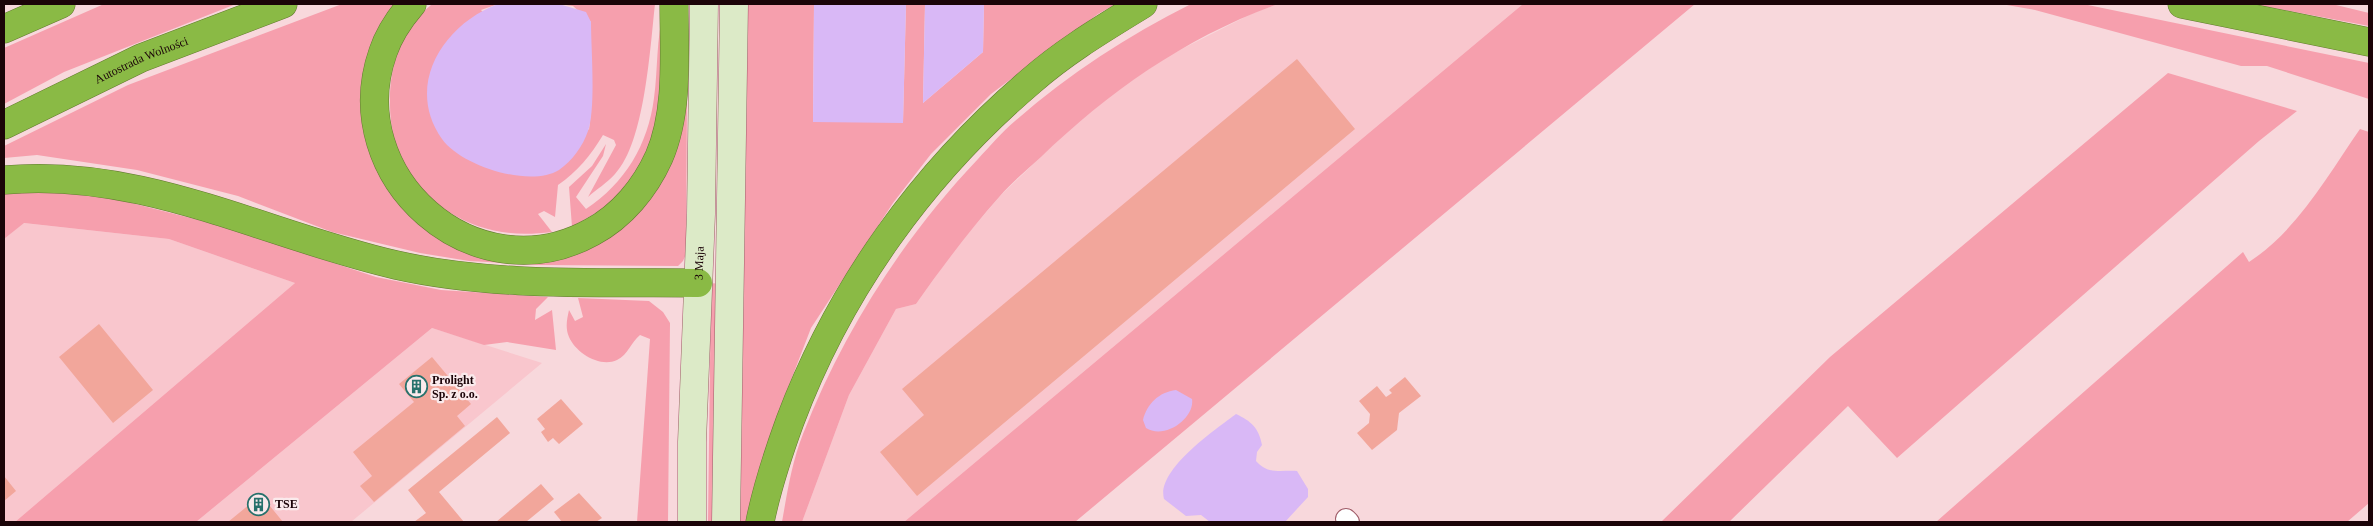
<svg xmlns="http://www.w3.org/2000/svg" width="2373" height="526" font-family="'Times New Roman',serif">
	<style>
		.built { fill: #f9c6cd }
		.green { fill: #f69fad }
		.water { fill: #d9b8f6 }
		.building { fill: #f2a69b }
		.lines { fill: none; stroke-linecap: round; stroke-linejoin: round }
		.street-casing { stroke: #9f5c68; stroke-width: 22 }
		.secondary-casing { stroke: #9f5c68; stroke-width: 29 }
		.highway-casing { stroke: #637a30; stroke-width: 29 }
		.street { stroke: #fff; stroke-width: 20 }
		.secondary { stroke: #dceac7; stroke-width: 28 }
		.highway { stroke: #8aba45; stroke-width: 28 }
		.labels { text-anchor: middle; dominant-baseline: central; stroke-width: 4.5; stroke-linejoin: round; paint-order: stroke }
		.street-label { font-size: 12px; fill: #1b0408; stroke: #faeaec }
		.poi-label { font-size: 12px; font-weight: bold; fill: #1b0408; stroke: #faeaec; text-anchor: start }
	</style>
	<rect width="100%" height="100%" fill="#f8d8dc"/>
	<path class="built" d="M 1278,4 L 1523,4 L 904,522 L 802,522 L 849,395 L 896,309 L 916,304 L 958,245 L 1001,195 L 1071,128 L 1117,90 L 1170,55 L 1253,13 Z
		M 23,223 L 169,239 L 295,283 L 15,522 L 4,522 L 4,239 Z
		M 432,328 L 542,363 L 351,522 L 196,522 Z"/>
	<path class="green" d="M 104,4 L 236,4 L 64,72 L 4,104 L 4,48 Z
		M 342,4 L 395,4 L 382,23 L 367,60 L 363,102 L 431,232 L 567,254 L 677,144 L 687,95 L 686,254 L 683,261 L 678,266 L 539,265 L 469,261 L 420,253 L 332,232 L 238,196 L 137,170 L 37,155 L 4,158 L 4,146 L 128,85 Z
		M 432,4 L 498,4 L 481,10 L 589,130 L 591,112 L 591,22 L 573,6 L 559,4 L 655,4 C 650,48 645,142 615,174 C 607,183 597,189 588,197 L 616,145 L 614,140 L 603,135 C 591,155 577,172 558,185 L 555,217 L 544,211 L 538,214 L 552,232 C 512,237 481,232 447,211 C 441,207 432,203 427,198 C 417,187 399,158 395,143 C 385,106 389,52 413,22 C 418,15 426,10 432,4 Z
		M 748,4 L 814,4 L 813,121 L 903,122 L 906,4 L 925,4 L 923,103 L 983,52 L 984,4 L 1116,4 L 1098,14 L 991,94 L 931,154 L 893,203 L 811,328 L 776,419 L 749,522 L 740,522 Z
		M 1191,4 L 1278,4 C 1188,36 1109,91 1041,157 C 1027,170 1012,182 1000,196 C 969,231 942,267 916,304 L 896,309 L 849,395 L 802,522 L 782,522 C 787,494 792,461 803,434 C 843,332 903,238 978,159 C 990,146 1002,132 1015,121 C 1069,74 1127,36 1191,4 Z
		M 1523,4 L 1695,4 L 1075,522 L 904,522 Z
		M 2001,4 L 2083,4 L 2369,63 L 2369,99 L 2267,66 L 2241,66 L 2035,10 Z
		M 2253,4 L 2332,4 L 2369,13 L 2369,26 Z
		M 664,10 L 661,103 L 654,137 L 645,160 L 614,202 L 572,227 L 569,187 L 592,166 L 606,144 L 603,156 L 576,197 L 586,209 C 625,183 648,145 654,98 C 658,69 656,38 664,10 Z
		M 2168,73 L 2297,111 L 2259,141 L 1897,458 L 1848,406 L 1729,522 L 1661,522 L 1830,357 Z
		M 2360,129 L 2369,132 L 2369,503 L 2347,522 L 1936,522 L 2243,252 L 2249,262 C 2297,231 2328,175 2360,129 Z
		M 40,191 L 112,198 L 222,226 L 376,277 L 441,290 L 548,297 L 536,309 L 535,320 L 552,310 L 556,350 L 507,342 L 484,345 L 432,328 L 196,522 L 15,522 L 295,283 L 169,239 L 24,223 L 4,239 L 4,194 Z
		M 714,283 L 717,285 L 715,522 L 708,522 L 711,285 Z
		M 578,298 L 649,301 L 663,312 L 670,323 L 668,522 L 637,522 L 650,339 L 640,335 C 631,342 628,355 617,360 C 600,368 576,353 569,337 C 565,328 567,319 569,310 L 575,321 L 583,317 Z"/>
	<path class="water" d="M 498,4 L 559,4 L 586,12 L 591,22 C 591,48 596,109 588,131 C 583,146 572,161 559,170 C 530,188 461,166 442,139 C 404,85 444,24 498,4 Z
		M 814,4 L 906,4 L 903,123 L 813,122 Z
		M 925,4 L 984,4 L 983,52 L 923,103 Z
		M 1176,390 L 1192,399 C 1195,418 1165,440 1146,428 L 1143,420 C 1147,404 1159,392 1176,390 Z
		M 1236,414 C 1251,421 1259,428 1262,445 L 1257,452 L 1256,461 C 1268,475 1281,470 1297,471 L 1308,489 L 1308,497 L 1285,522 L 1210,522 L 1201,515 L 1186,516 L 1164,499 C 1156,470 1215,430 1236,414 Z"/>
	<path class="building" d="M 1297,59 L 1355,129 L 917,496 L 880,452 L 924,415 L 902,389 Z
		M 99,324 L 153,390 L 113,423 L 59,357 Z
		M 432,357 L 447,375 L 454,378 L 460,385 L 457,387 L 471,404 L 457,416 L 465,426 L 374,502 L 360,486 L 372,476 L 353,452 L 414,402 L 399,384 Z
		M 1405,377 L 1421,396 L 1399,413 L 1397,430 L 1372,450 L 1357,433 L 1369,423 L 1370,414 L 1359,401 L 1377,386 L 1386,397 L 1392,393 L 1389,390 Z
		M 561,399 L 583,424 L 559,444 L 553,438 L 548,442 L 541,432 L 545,429 L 537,419 Z
		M 497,417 L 510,433 L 439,492 L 464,522 L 414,522 L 426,513 L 408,490 Z
		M 4,476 L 16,491 L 4,501 Z
		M 541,484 L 554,499 L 526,522 L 496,522 Z
		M 579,493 L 602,518 L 596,522 L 562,522 L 554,512 Z
		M 261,495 L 283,522 L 228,522 Z"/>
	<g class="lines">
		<defs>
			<path id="street" d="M 1346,519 L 1349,522"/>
			<g id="secondary">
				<path id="s1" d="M 692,522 L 692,442 L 701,214 L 704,4"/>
				<path d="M 726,522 L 734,4"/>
			</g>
			<g id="highway">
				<path d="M 412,4 C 400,18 389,34 383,52 C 339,177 475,297 592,232 C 622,216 645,188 659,157 C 679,111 674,53 674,4"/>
				<path d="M 2182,4 L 2369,42"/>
				<path d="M 4,29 L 61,4"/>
				<path id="s2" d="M 4,125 L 141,58 L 283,4"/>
				<path d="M 4,180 C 142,167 265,235 396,265 C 494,287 598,282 698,283"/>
				<path d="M 760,522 C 767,487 778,454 790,421 C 840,288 923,173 1031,81 C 1065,51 1104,28 1143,4"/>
			</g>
		</defs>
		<use href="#street" class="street-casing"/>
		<use href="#secondary" class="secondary-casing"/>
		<use href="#highway" class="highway-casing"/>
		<use href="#street" class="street"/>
		<use href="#secondary" class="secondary"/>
		<use href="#highway" class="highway"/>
	</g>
	<defs>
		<symbol id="building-ring" viewBox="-11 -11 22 22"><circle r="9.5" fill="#faeaec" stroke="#27716c" stroke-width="1.5"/><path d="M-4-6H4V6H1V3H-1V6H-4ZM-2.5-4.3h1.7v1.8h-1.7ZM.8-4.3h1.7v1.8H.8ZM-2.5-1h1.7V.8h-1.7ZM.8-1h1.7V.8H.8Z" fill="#27716c"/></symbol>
	</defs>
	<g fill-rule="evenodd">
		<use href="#building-ring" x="404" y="374" width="25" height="25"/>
		<use href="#building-ring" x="246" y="492" width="25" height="25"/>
	</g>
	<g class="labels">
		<g class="street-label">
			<text stroke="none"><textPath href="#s2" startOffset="152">Autostrada Wolności</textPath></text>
			<text stroke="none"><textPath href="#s1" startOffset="259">3 Maja</textPath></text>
		</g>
		<g class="poi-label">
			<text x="432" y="380">Prolight<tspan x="432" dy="14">Sp. z o.o.</tspan></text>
			<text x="275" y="504">TSE</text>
		</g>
	</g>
	<rect width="2373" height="526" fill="none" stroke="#1b0408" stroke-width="10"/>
</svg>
